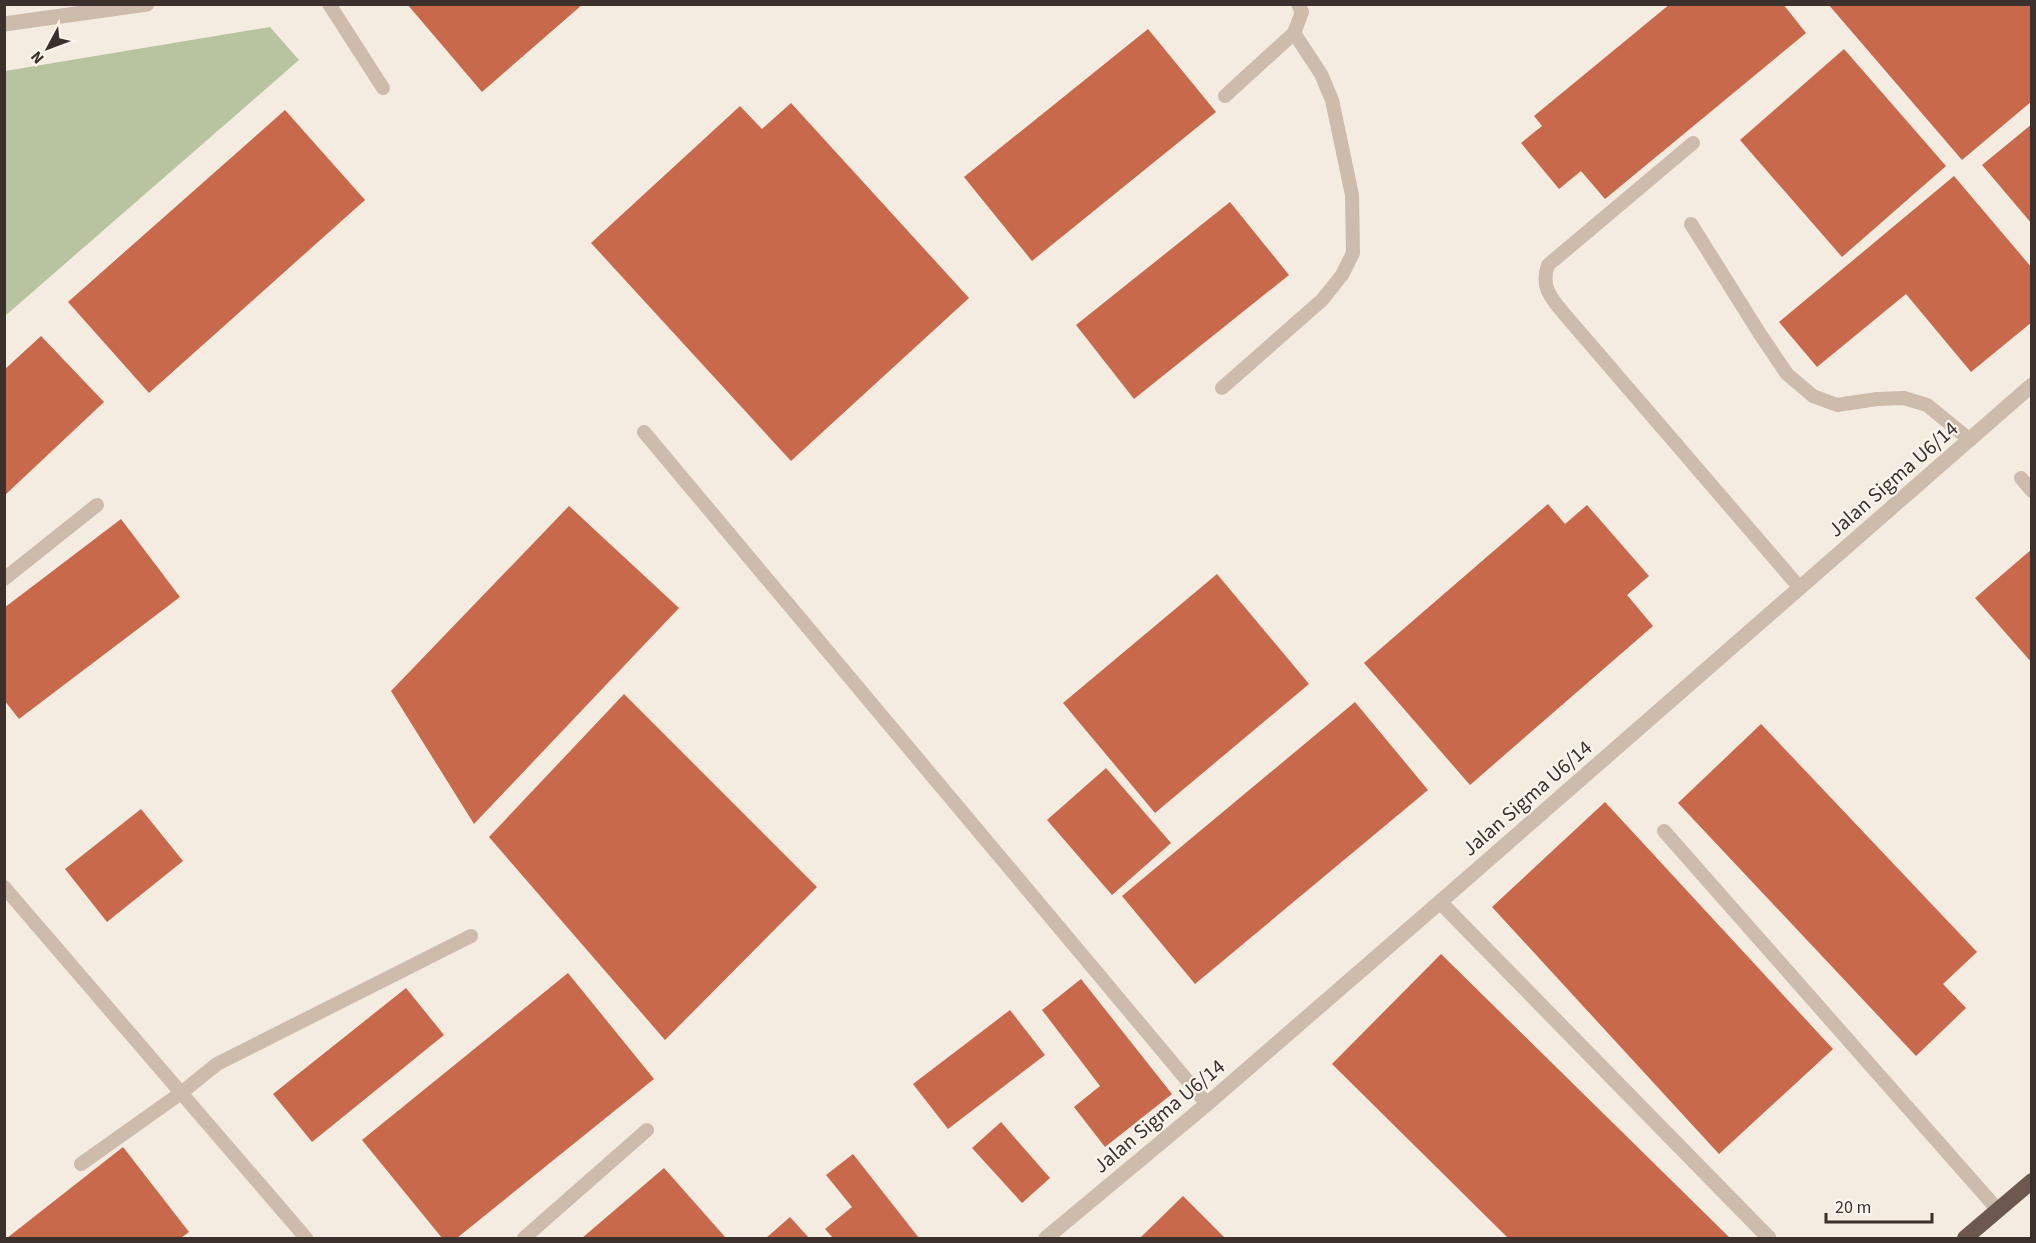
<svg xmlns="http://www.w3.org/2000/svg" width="2036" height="1243" font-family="'Source Sans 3',sans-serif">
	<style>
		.green { fill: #b8c4a0 }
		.building { fill: #c8694b }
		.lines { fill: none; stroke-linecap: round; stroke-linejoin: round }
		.service { stroke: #cdbbac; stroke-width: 14 }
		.minor { stroke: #cdbbac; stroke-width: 15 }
		.trunk { stroke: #6c584f; stroke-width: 16 }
		.labels { text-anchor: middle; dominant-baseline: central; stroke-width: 4.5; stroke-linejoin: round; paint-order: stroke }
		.street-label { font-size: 21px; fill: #3b302b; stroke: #fbf5ee }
	</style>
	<rect width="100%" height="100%" fill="#f4ebe1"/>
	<path class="green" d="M 270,27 L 299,60 L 5,316 L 5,71 Z"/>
	<path class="building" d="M 407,4 L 583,4 L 482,92 Z
		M 1670,4 L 1783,4 L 1806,33 L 1605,199 L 1581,171 L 1559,189 L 1521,143 L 1542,126 L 1534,116 Z
		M 1828,4 L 2032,4 L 2032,101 L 1962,160 Z
		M 1148,29 L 1216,112 L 1032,261 L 964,177 Z
		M 1844,49 L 1946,166 L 1842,257 L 1740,140 Z
		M 791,103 L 969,298 L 791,461 L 591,243 L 740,106 L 762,129 Z
		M 285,110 L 365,200 L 149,393 L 68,302 Z
		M 2032,124 L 2032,224 L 1982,165 Z
		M 1954,176 L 2032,268 L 2032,322 L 1971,372 L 1906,294 L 1817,367 L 1779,322 Z
		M 1230,202 L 1289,275 L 1134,399 L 1076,325 Z
		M 41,336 L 104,402 L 4,496 L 4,370 Z
		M 1548,504 L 1565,524 L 1587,505 L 1649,576 L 1627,595 L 1653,626 L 1470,785 L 1364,663 Z
		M 569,506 L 679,608 L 474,824 L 391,691 Z
		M 121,519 L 180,597 L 19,719 L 4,700 L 4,608 Z
		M 2032,549 L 2032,663 L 1975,598 Z
		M 1217,574 L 1309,684 L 1155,813 L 1063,703 Z
		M 624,694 L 817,887 L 665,1040 L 489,837 Z
		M 1355,702 L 1428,790 L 1195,984 L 1122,896 Z
		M 1761,724 L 1977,952 L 1943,984 L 1966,1008 L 1916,1056 L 1678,803 Z
		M 1106,768 L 1171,843 L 1112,895 L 1047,820 Z
		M 1605,802 L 1833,1049 L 1719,1154 L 1492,907 Z
		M 141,809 L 183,861 L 107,922 L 65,869 Z
		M 1441,954 L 1730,1238 L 1508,1238 L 1332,1064 Z
		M 568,973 L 654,1079 L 457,1238 L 442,1238 L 362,1140 Z
		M 1081,979 L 1172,1094 L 1105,1147 L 1074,1107 L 1100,1086 L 1042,1010 Z
		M 406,988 L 444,1035 L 312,1142 L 273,1094 Z
		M 1010,1010 L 1045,1055 L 948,1129 L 913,1084 Z
		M 1001,1122 L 1050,1178 L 1022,1203 L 972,1148 Z
		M 123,1147 L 189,1232 L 181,1238 L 7,1238 Z
		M 853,1154 L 919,1238 L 833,1238 L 825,1229 L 852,1207 L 826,1175 Z
		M 664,1168 L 726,1238 L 582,1238 Z
		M 1183,1196 L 1225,1238 L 1140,1238 Z
		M 790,1217 L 809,1238 L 766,1238 Z"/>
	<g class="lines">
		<path class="service" d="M 329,4 L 383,88
			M 1225,96 L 1294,33 L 1302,12 L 1298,4
			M 1693,143 L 1548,265 C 1540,288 1552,299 1566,316 L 1800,588
			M 1691,224 L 1760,334 L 1787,374 L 1813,396 L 1837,405 L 1877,399 L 1904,398 L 1927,405 L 1970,440
			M 1222,388 L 1322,300 L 1342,275 L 1353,253 L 1352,195 L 1332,100 L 1321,74 L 1294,33
			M 644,432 L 1207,1104
			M 2021,478 L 2032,491
			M 4,579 L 97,505
			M 1664,831 L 1998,1210
			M 4,887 L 306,1238
			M 81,1164 L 181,1093 L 217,1064 L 471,936
			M 524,1238 L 647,1130"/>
		<path class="minor" d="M 4,24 L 147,4
			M 1440,902 L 1769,1238
			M 1046,1238 L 1207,1104 L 1440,902 L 2032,385"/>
		<path class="trunk" d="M 1965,1238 L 2032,1181"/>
	</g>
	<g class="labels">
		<g class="street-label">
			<text transform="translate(1893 479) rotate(-41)">Jalan Sigma U6/14</text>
			<text transform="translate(1527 798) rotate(-41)">Jalan Sigma U6/14</text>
			<text transform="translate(1159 1116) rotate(-40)">Jalan Sigma U6/14</text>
		</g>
	</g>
	<rect width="2036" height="1243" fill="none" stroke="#3b302b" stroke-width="12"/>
	<g transform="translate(48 48) rotate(229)" stroke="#fbf5ee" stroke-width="4.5" paint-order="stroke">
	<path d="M0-4.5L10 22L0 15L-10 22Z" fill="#3b302b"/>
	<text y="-9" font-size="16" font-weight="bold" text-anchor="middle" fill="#3b302b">N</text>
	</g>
	<path d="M1826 1213v9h106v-9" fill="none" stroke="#3b302b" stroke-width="3"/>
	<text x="1835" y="1213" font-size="18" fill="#3b302b" stroke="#fbf5ee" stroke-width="4.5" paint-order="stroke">20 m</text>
</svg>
